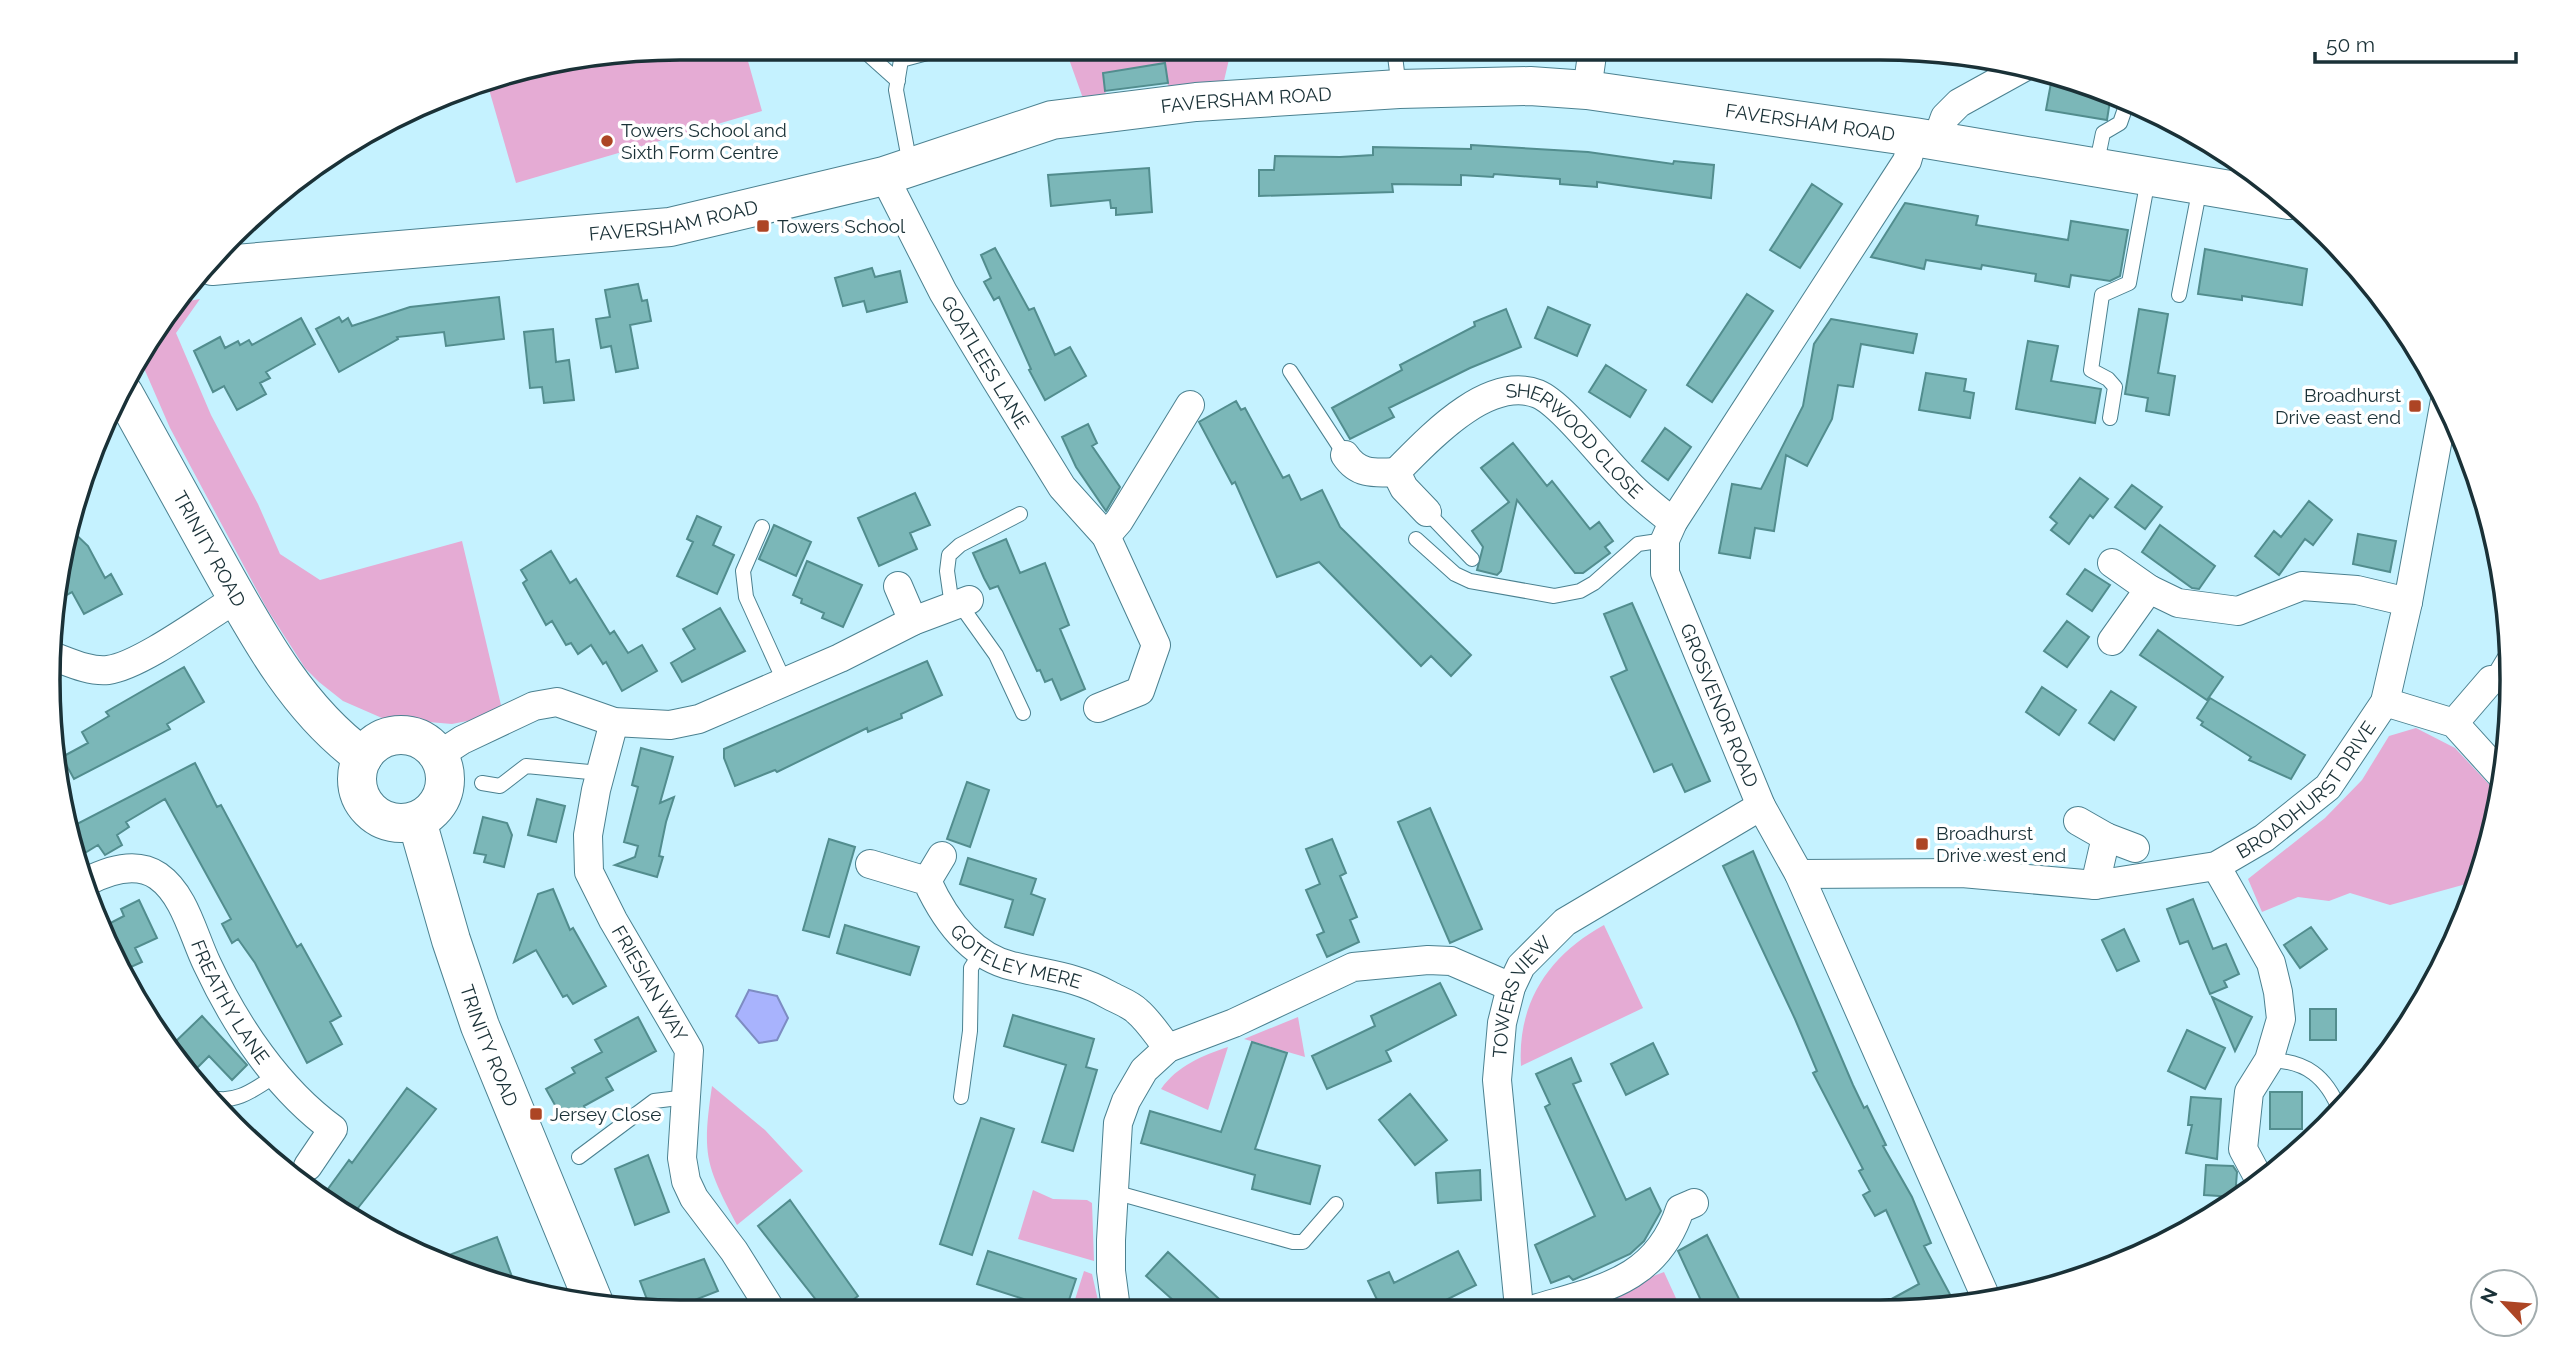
<svg xmlns="http://www.w3.org/2000/svg" width="2560" height="1359" font-family="Raleway,sans-serif">
	<style>
		.green { fill: #e5abd4; fill-rule: evenodd }
		.water { fill: #a8b3fd; stroke: #7d8cc2; stroke-width: 2 }
		.building { fill: #7bb7b8; stroke: #528d8e; stroke-width: 2 }
		.lines { fill: none; stroke-linecap: round; stroke-linejoin: round }
		.lane-casing { stroke: #4b8190; stroke-width: 16 }
		.street-casing { stroke: #4b8190; stroke-width: 30 }
		.primary-casing { stroke: #4b8190; stroke-width: 40 }
		.lane { stroke: #fff; stroke-width: 14 }
		.street { stroke: #fff; stroke-width: 28 }
		.primary { stroke: #fff; stroke-width: 38 }
		.poi-dot { fill: #ad4524; stroke: #fff; stroke-width: 2.5 }
		.labels { text-anchor: middle; dominant-baseline: central; stroke-width: 7; stroke-linejoin: round; paint-order: stroke }
		.street-label { font-size: 19px; fill: #1a3137; stroke: #fff }
		.poi-label { font-size: 19px; fill: #1a3137; stroke: #fff; text-anchor: start }
		.rim { fill: none; stroke: #1a3137; stroke-width: 3.5 }
	</style>
	<rect width="100%" height="100%" fill="#c5f2ff"/>
	<path class="green" d="M 679,47 L 744,47 L 762,111 L 516,183 L 486,79 Z
		M 1065,48 L 1200,48 L 1230,55 L 1223,85 L 1085,104 ZM 1165,63 L 1168,87 L 1106,96 L 1103,73 Z
		M 200,299 L 176,333 L 211,415 L 258,504 L 280,554 L 320,580 L 462,541 L 501,705 L 477,719 L 452,724 L 382,718 L 343,701 L 319,682 L 305,668 L 267,609 L 170,428 L 140,359 L 154,329 L 178,303 Z
		M 2416,728 L 2455,748 L 2499,795 L 2491,844 L 2477,881 L 2390,905 L 2350,893 L 2329,901 L 2298,897 L 2262,912 L 2248,879 L 2325,818 L 2362,780 L 2389,736 Z
		M 1604,925 L 1643,1008 L 1521,1066 C 1517,1003 1549,955 1604,925 Z
		M 1298,1017 L 1305,1057 L 1244,1039 Z
		M 1228,1047 L 1208,1110 L 1161,1089 C 1177,1066 1203,1055 1228,1047 Z
		M 712,1086 L 765,1130 L 803,1171 L 737,1225 C 705,1164 702,1154 712,1086 Z
		M 1033,1190 L 1053,1199 L 1087,1200 L 1092,1203 L 1094,1261 L 1018,1239 Z
		M 1084,1271 L 1092,1274 L 1100,1309 L 1072,1309 Z
		M 1664,1272 L 1680,1307 L 1569,1308 Z"/>
	<path class="water" d="M 749,990 L 777,996 L 788,1018 L 777,1040 L 759,1043 L 736,1016 Z"/>
	<path class="building" d="M 1165,63 L 1168,83 L 1105,91 L 1103,73 Z
		M 2053,72 L 2111,94 L 2107,120 L 2046,110 Z
		M 1471,145 L 1588,152 L 1673,164 L 1674,161 L 1714,165 L 1711,198 L 1597,182 L 1597,187 L 1560,184 L 1560,179 L 1494,174 L 1493,177 L 1461,175 L 1461,185 L 1392,184 L 1393,192 L 1259,196 L 1259,170 L 1274,170 L 1275,156 L 1340,157 L 1373,155 L 1373,147 L 1471,149 Z
		M 1149,168 L 1152,212 L 1116,215 L 1116,208 L 1111,208 L 1110,200 L 1051,206 L 1048,175 Z
		M 1812,184 L 1842,204 L 1800,268 L 1770,250 Z
		M 1905,203 L 1978,216 L 1976,225 L 2068,240 L 2071,221 L 2128,230 L 2120,276 L 2110,281 L 2071,275 L 2069,287 L 2035,281 L 2036,274 L 1982,265 L 1981,269 L 1926,260 L 1924,269 L 1871,257 Z
		M 995,248 L 1029,310 L 1034,308 L 1055,355 L 1070,347 L 1086,376 L 1045,400 L 1029,370 L 1031,369 L 999,297 L 994,300 L 984,282 L 991,278 L 981,255 Z
		M 2205,249 L 2307,269 L 2302,305 L 2242,296 L 2242,300 L 2198,294 Z
		M 872,268 L 875,277 L 900,271 L 907,302 L 867,312 L 864,301 L 843,306 L 835,278 Z
		M 638,284 L 642,301 L 647,300 L 651,321 L 630,325 L 638,368 L 616,372 L 611,346 L 601,348 L 596,319 L 610,317 L 605,290 Z
		M 1747,294 L 1773,311 L 1712,402 L 1687,385 Z
		M 499,297 L 504,339 L 446,346 L 444,332 L 397,337 L 398,339 L 339,372 L 316,329 L 339,317 L 342,322 L 348,318 L 352,326 L 410,307 Z
		M 1548,307 L 1590,325 L 1577,356 L 1535,338 Z
		M 1506,309 L 1521,347 L 1470,368 L 1389,408 L 1394,417 L 1350,439 L 1332,408 L 1402,370 L 1400,365 L 1475,326 L 1474,322 Z
		M 2139,309 L 2168,314 L 2158,373 L 2175,376 L 2169,415 L 2146,411 L 2148,398 L 2125,394 Z
		M 301,318 L 315,344 L 266,372 L 270,378 L 260,383 L 266,394 L 237,410 L 224,386 L 213,392 L 194,351 L 220,337 L 225,348 L 238,341 L 240,345 L 249,340 L 252,345 Z
		M 1831,319 L 1917,334 L 1913,353 L 1861,344 L 1853,387 L 1838,385 L 1832,419 L 1807,466 L 1786,455 L 1774,531 L 1755,528 L 1750,558 L 1719,553 L 1732,484 L 1761,489 L 1803,406 L 1814,344 Z
		M 553,329 L 556,362 L 569,360 L 574,400 L 544,403 L 542,387 L 530,388 L 524,332 Z
		M 2028,341 L 2058,346 L 2051,381 L 2101,389 L 2095,423 L 2016,409 Z
		M 1606,365 L 1646,390 L 1630,417 L 1589,392 Z
		M 1926,373 L 1966,379 L 1964,391 L 1974,393 L 1970,418 L 1919,410 Z
		M 1236,401 L 1241,410 L 1245,408 L 1283,478 L 1289,475 L 1301,500 L 1322,490 L 1340,527 L 1471,655 L 1451,676 L 1431,656 L 1421,666 L 1319,562 L 1277,577 L 1235,482 L 1232,484 L 1199,422 Z
		M 1088,424 L 1097,443 L 1092,446 L 1120,487 L 1106,511 L 1076,467 L 1062,437 Z
		M 1665,428 L 1691,447 L 1668,480 L 1642,461 Z
		M 1513,443 L 1547,486 L 1552,481 L 1590,529 L 1599,522 L 1613,541 L 1605,547 L 1610,553 L 1583,573 L 1575,573 L 1517,500 L 1501,571 L 1497,575 L 1477,570 L 1483,547 L 1472,531 L 1509,502 L 1481,468 Z
		M 2080,478 L 2108,499 L 2093,518 L 2090,515 L 2069,544 L 2051,530 L 2057,523 L 2050,517 Z
		M 2132,485 L 2162,507 L 2145,529 L 2115,507 Z
		M 915,493 L 930,525 L 910,533 L 917,549 L 879,566 L 858,518 Z
		M 2309,501 L 2332,520 L 2313,545 L 2305,539 L 2279,575 L 2255,556 L 2274,531 L 2281,537 Z
		M 697,516 L 721,527 L 713,545 L 734,555 L 717,594 L 677,576 L 693,542 L 687,539 Z
		M 774,525 L 811,542 L 796,576 L 759,559 Z
		M 2160,525 L 2215,566 L 2199,589 L 2192,588 L 2142,552 Z
		M 68,527 L 88,546 L 105,578 L 111,574 L 122,594 L 84,614 L 72,592 L 61,598 Z
		M 2358,534 L 2396,541 L 2390,572 L 2353,564 Z
		M 1006,539 L 1020,573 L 1045,563 L 1069,625 L 1060,629 L 1085,689 L 1061,700 L 1052,679 L 1045,682 L 1040,670 L 1037,671 L 998,586 L 990,589 L 984,578 L 973,553 Z
		M 551,551 L 570,583 L 576,579 L 610,634 L 614,631 L 628,653 L 642,645 L 657,671 L 622,691 L 606,662 L 603,664 L 591,645 L 578,654 L 571,643 L 566,645 L 552,621 L 546,625 L 523,583 L 527,580 L 521,570 Z
		M 807,561 L 862,585 L 843,627 L 822,618 L 824,613 L 801,603 L 802,599 L 793,595 Z
		M 2085,569 L 2110,585 L 2092,611 L 2067,594 Z
		M 1632,603 L 1710,781 L 1685,792 L 1672,764 L 1654,772 L 1611,677 L 1627,670 L 1604,614 Z
		M 720,608 L 745,651 L 682,682 L 671,663 L 695,649 L 683,629 Z
		M 2067,621 L 2089,637 L 2067,667 L 2044,651 Z
		M 2158,630 L 2223,677 L 2207,700 L 2140,655 Z
		M 927,661 L 942,695 L 901,714 L 902,718 L 868,732 L 867,728 L 777,772 L 775,770 L 735,786 L 724,758 L 724,749 Z
		M 184,667 L 204,702 L 167,724 L 170,729 L 74,779 L 62,757 L 88,743 L 82,732 L 109,716 L 106,712 Z
		M 2042,687 L 2076,710 L 2059,735 L 2026,712 Z
		M 2111,691 L 2136,707 L 2114,740 L 2089,723 Z
		M 2210,698 L 2305,755 L 2291,779 L 2249,760 L 2251,757 L 2201,725 L 2203,722 L 2197,718 Z
		M 641,748 L 673,757 L 660,803 L 674,797 L 666,822 L 659,856 L 663,857 L 657,877 L 615,865 L 635,857 L 638,846 L 624,842 L 638,787 L 632,785 Z
		M 195,763 L 217,807 L 221,805 L 297,947 L 301,944 L 341,1016 L 330,1022 L 342,1044 L 307,1063 L 255,963 L 238,939 L 232,943 L 222,924 L 231,919 L 165,799 L 126,822 L 129,827 L 117,835 L 122,845 L 105,855 L 98,845 L 80,856 L 73,826 Z
		M 967,782 L 989,790 L 970,847 L 947,839 Z
		M 537,799 L 565,806 L 556,842 L 528,835 Z
		M 1430,808 L 1482,929 L 1450,943 L 1398,822 Z
		M 483,817 L 507,823 L 512,835 L 504,867 L 484,862 L 486,855 L 474,853 Z
		M 829,839 L 855,847 L 829,937 L 803,930 Z
		M 1332,839 L 1346,873 L 1340,876 L 1357,917 L 1350,920 L 1359,942 L 1327,957 L 1317,935 L 1324,932 L 1306,890 L 1320,884 L 1306,849 Z
		M 1753,851 L 1853,1085 L 1864,1108 L 1867,1106 L 1886,1145 L 1883,1146 L 1912,1197 L 1931,1243 L 1924,1246 L 1953,1300 L 1940,1306 L 1877,1307 L 1919,1284 L 1886,1210 L 1875,1216 L 1863,1195 L 1870,1191 L 1859,1171 L 1863,1169 L 1813,1073 L 1817,1071 L 1795,1019 L 1723,866 Z
		M 968,858 L 1036,879 L 1031,894 L 1045,899 L 1033,935 L 1005,927 L 1013,900 L 960,884 Z
		M 553,889 L 570,930 L 573,928 L 606,986 L 573,1004 L 567,995 L 563,997 L 536,950 L 514,962 L 538,894 Z
		M 2193,899 L 2213,949 L 2226,944 L 2239,974 L 2224,981 L 2227,987 L 2210,994 L 2188,941 L 2180,944 L 2167,909 Z
		M 139,900 L 157,938 L 135,948 L 142,962 L 122,971 L 99,929 L 124,916 L 121,909 Z
		M 845,925 L 919,947 L 910,975 L 837,953 Z
		M 2311,927 L 2327,949 L 2300,968 L 2284,945 Z
		M 2124,929 L 2139,961 L 2117,971 L 2102,940 Z
		M 1440,983 L 1456,1015 L 1386,1051 L 1391,1061 L 1327,1089 L 1312,1056 L 1375,1026 L 1371,1016 Z
		M 2212,997 L 2252,1017 L 2235,1051 Z
		M 2310,1009 L 2336,1009 L 2336,1040 L 2310,1040 Z
		M 1013,1015 L 1094,1039 L 1086,1067 L 1097,1070 L 1073,1151 L 1042,1142 L 1066,1065 L 1004,1046 Z
		M 202,1016 L 247,1065 L 232,1080 L 209,1056 L 197,1068 L 173,1044 Z
		M 638,1017 L 656,1051 L 606,1078 L 613,1090 L 584,1106 L 586,1111 L 565,1123 L 546,1089 L 575,1073 L 572,1068 L 602,1052 L 595,1040 Z
		M 2187,1030 L 2225,1048 L 2205,1089 L 2168,1071 Z
		M 1252,1042 L 1287,1053 L 1255,1149 L 1320,1166 L 1310,1204 L 1252,1189 L 1255,1175 L 1141,1143 L 1150,1111 L 1221,1132 Z
		M 1653,1043 L 1668,1074 L 1626,1095 L 1611,1064 Z
		M 1571,1058 L 1581,1081 L 1573,1084 L 1626,1200 L 1650,1188 L 1661,1211 L 1644,1241 L 1630,1254 L 1573,1280 L 1569,1276 L 1551,1283 L 1535,1245 L 1595,1216 L 1545,1107 L 1550,1104 L 1536,1074 Z
		M 407,1088 L 436,1109 L 354,1213 L 325,1193 L 349,1160 L 352,1163 Z
		M 2270,1092 L 2302,1092 L 2302,1129 L 2270,1129 Z
		M 1410,1094 L 1447,1140 L 1415,1165 L 1379,1120 Z
		M 2191,1097 L 2221,1099 L 2217,1159 L 2186,1153 L 2192,1125 L 2188,1125 Z
		M 981,1118 L 1014,1129 L 972,1255 L 940,1244 Z
		M 648,1155 L 669,1212 L 635,1225 L 615,1169 Z
		M 2206,1165 L 2233,1166 L 2237,1172 L 2235,1197 L 2204,1195 Z
		M 1480,1170 L 1481,1200 L 1438,1203 L 1436,1173 Z
		M 790,1200 L 858,1296 L 840,1310 L 824,1310 L 758,1226 Z
		M 1707,1235 L 1743,1307 L 1704,1307 L 1678,1251 Z
		M 497,1237 L 517,1290 L 436,1260 Z
		M 988,1251 L 1076,1279 L 1066,1309 L 1054,1309 L 977,1284 Z
		M 1458,1251 L 1476,1285 L 1430,1308 L 1381,1308 L 1368,1281 L 1389,1272 L 1394,1283 Z
		M 1168,1252 L 1230,1309 L 1183,1309 L 1146,1276 Z
		M 704,1259 L 718,1291 L 669,1310 L 651,1310 L 640,1281 Z"/>
	<g class="lines">
		<defs>
			<path id="lane" d="M 860,47 L 898,81
				M 1394,48 L 1399,88
				M 910,165 L 896,90 L 901,60 L 946,48
				M 2096,167 L 2103,133 L 2120,123 L 2128,100
				M 2179,295 L 2200,187
				M 1290,371 L 1345,455
				M 2110,418 L 2115,387 L 2108,379 L 2091,370 L 2102,295 L 2129,283 L 2148,179
				M 1427,512 L 1472,559
				M 762,527 L 743,571 L 746,597 L 785,683
				M 1416,539 L 1455,574 L 1470,581 L 1554,596 L 1580,591 L 1594,583 L 1638,544 L 1665,540
				M 959,603 L 996,655 L 1023,713
				M 952,606 L 947,571 L 949,555 L 960,545 L 1020,514
				M 2491,680 L 2509,650
				M 482,783 L 500,786 L 526,766 L 600,773
				M 2269,1060 C 2306,1061 2326,1076 2340,1111
				M 206,1095 C 231,1108 257,1088 276,1075
				M 961,1097 L 970,1031 L 971,968 L 981,952
				M 579,1157 L 654,1101 L 687,1097
				M 1114,1192 L 1293,1242 L 1303,1242 L 1336,1204"/>
			<g id="street">
				<path d="M 1587,90 L 1593,48"/>
				<path id="s1" d="M 1914,137 L 1907,161 L 1673,522 L 1665,540 L 1665,573 L 1761,806 L 1799,874 L 1987,1300"/>
				<path d="M 1936,142 L 1945,117 L 1959,103 L 2026,66"/>
				<path id="s2" d="M 884,176 L 943,292 L 996,380 L 1062,487 L 1106,536 L 1156,645 L 1140,691 L 1098,708"/>
				<path d="M 1345,455 C 1358,475 1375,473 1396,472"/>
				<path id="s3" d="M 1396,472 C 1427,441 1487,374 1538,394 C 1562,404 1604,460 1625,480 C 1639,496 1657,509 1673,522"/>
				<path d="M 1396,472 L 1404,488 L 1427,512"/>
				<path d="M 1106,536 L 1119,521 L 1190,405"/>
				<path d="M 2112,563 L 2149,589 L 2178,603 L 2238,611 L 2302,586 L 2357,590 L 2408,602"/>
				<path d="M 898,586 L 913,621"/>
				<path d="M 2112,641 L 2149,589"/>
				<path d="M 55,657 C 71,663 91,672 108,670 C 140,666 206,617 237,598"/>
				<path d="M 2385,702 L 2454,723 L 2502,776"/>
				<path id="s4" d="M 614,722 L 596,790 L 588,835 L 589,872 L 613,920 L 689,1050 L 682,1158 L 686,1181 L 694,1198 L 734,1251 L 771,1310"/>
				<path d="M 2454,723 L 2491,680"/>
				<path d="M 439,755 L 462,740 L 534,706 L 557,702 L 614,722 L 670,725 L 699,719 L 840,658 L 913,621 L 969,600"/>
				<path d="M 2078,821 L 2106,837 L 2095,885"/>
				<path d="M 2106,837 L 2135,848"/>
				<path id="s5" d="M 870,864 L 927,881 C 944,918 970,956 1012,966 C 1047,975 1076,976 1109,995 C 1118,1000 1130,1004 1137,1011 C 1149,1021 1158,1036 1168,1048"/>
				<path d="M 2216,866 L 2271,963 L 2278,992 L 2281,1019 L 2269,1060 L 2249,1092 L 2243,1149 L 2257,1175"/>
				<path id="s6" d="M 1799,874 L 1962,873 L 2095,885 L 2216,866 L 2264,838 L 2328,787 L 2385,702 L 2408,602 L 2445,400"/>
				<path d="M 927,881 L 942,856"/>
				<path id="s7" d="M 86,882 C 107,871 136,861 158,876 C 185,895 193,935 207,964 C 236,1026 278,1089 333,1129 L 308,1166"/>
				<path id="s8" d="M 1519,1308 L 1497,1080 L 1502,1023 L 1511,987 L 1521,966 L 1565,922 L 1761,806"/>
				<path d="M 1538,1308 C 1602,1289 1657,1280 1680,1209 L 1694,1203"/>
				<path d="M 1116,1309 L 1111,1271 L 1111,1240 L 1118,1123 L 1126,1101 L 1144,1070 L 1168,1048 L 1234,1023 L 1353,967 L 1428,960 L 1451,961 L 1511,987"/>
			</g>
			<g id="primary">
				<path id="s9" d="M 212,266 L 670,227 L 884,176 L 1052,120 L 1196,102 L 1399,89 L 1530,86 L 1587,90 L 1914,137 L 2289,200"/>
				<path id="s10" d="M 124,394 C 153,447 183,500 212,553 C 253,626 294,707 363,757"/>
				<circle cx="401" cy="779" r="44"/>
				<path id="s11" d="M 417,821 L 451,940 L 480,1026 L 594,1303"/>
			</g>
		</defs>
		<use href="#lane" class="lane-casing"/>
		<use href="#street" class="street-casing"/>
		<use href="#primary" class="primary-casing"/>
		<use href="#lane" class="lane"/>
		<use href="#street" class="street"/>
		<use href="#primary" class="primary"/>
	</g>
	<g class="poi-dot">
		<circle cx="607" cy="141" r="7"/>
		<rect x="756" y="219" width="14" height="14" rx="3.5"/>
		<rect x="2408" y="399" width="14" height="14" rx="3.5"/>
		<rect x="1915" y="837" width="14" height="14" rx="3.5"/>
		<rect x="529" y="1107" width="14" height="14" rx="3.5"/>
	</g>
	<g class="labels">
		<g class="street-label">
			<text stroke="none"><textPath href="#s9" startOffset="1052">FAVERSHAM ROAD</textPath></text>
			<text stroke="none"><textPath href="#s9" startOffset="1619">FAVERSHAM ROAD</textPath></text>
			<text stroke="none"><textPath href="#s9" startOffset="464">FAVERSHAM ROAD</textPath></text>
			<text stroke="none"><textPath href="#s2" startOffset="212">GOATLEES LANE</textPath></text>
			<text stroke="none"><textPath href="#s3" startOffset="226">SHERWOOD CLOSE</textPath></text>
			<text stroke="none"><textPath href="#s10" startOffset="177">TRINITY ROAD</textPath></text>
			<text stroke="none"><textPath href="#s1" startOffset="651">GROSVENOR ROAD</textPath></text>
			<text stroke="none"><textPath href="#s6" startOffset="539">BROADHURST DRIVE</textPath></text>
			<text stroke="none"><textPath href="#s5" startOffset="184">GOTELEY MERE</textPath></text>
			<text stroke="none"><textPath href="#s4" startOffset="280">FRIESIAN WAY</textPath></text>
			<text stroke="none"><textPath href="#s8" startOffset="318">TOWERS VIEW</textPath></text>
			<text stroke="none"><textPath href="#s7" startOffset="222">FREATHY LANE</textPath></text>
			<text stroke="none"><textPath href="#s11" startOffset="236">TRINITY ROAD</textPath></text>
		</g>
		<g class="poi-label">
			<text x="621" y="130">Towers School and<tspan x="621" dy="22">Sixth Form Centre</tspan></text>
			<text x="777" y="226">Towers School</text>
			<text x="2401" y="395" text-anchor="end">Broadhurst<tspan x="2401" dy="22">Drive east end</tspan></text>
			<text x="1936" y="833">Broadhurst<tspan x="1936" dy="22">Drive west end</tspan></text>
			<text x="550" y="1114">Jersey Close</text>
		</g>
	</g>
	<path d="M0 0H2560V1359H0ZM680 60H1880A620 620 0 0 1 2500 680V680A620 620 0 0 1 1880 1300H680A620 620 0 0 1 60 680V680A620 620 0 0 1 680 60Z" fill="#fff" fill-rule="evenodd"/>
	<path class="rim" d="M680 60H1880A620 620 0 0 1 2500 680V680A620 620 0 0 1 1880 1300H680A620 620 0 0 1 60 680V680A620 620 0 0 1 680 60Z"/>
	<g transform="translate(2504 1303) rotate(296)"><circle r="33" fill="#ffffff" stroke="#a3adaf" stroke-width="2"/>
	<path d="M0-5L12 26L0 18L-12 26Z" fill="#ad4524"/>
	<text y="-10" font-size="19" font-weight="bold" text-anchor="middle" fill="#1a3137">N</text>
	</g>
	<path d="M2315 52v10h201v-10" fill="none" stroke="#1a3137" stroke-width="3.5"/>
	<text x="2326" y="52" font-size="21" fill="#1a3137" stroke="#ffffff" stroke-width="5" paint-order="stroke">50 m</text>
</svg>
